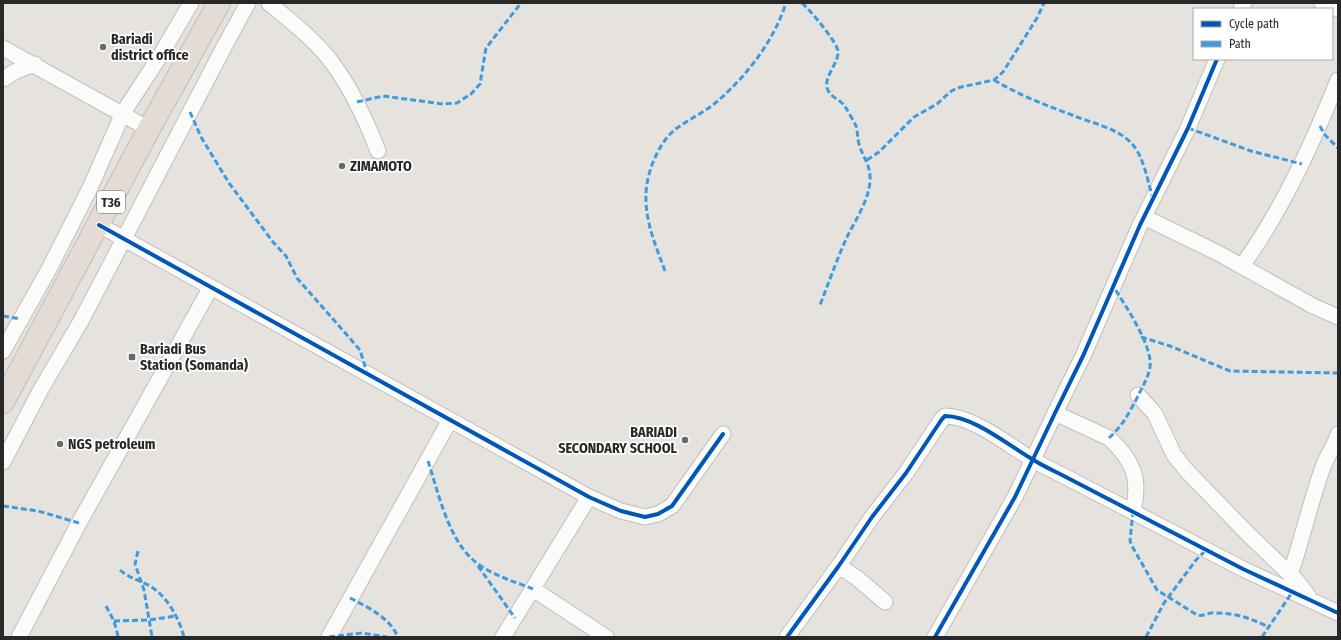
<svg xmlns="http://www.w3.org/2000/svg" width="1341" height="640" font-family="'Fira Sans Condensed',sans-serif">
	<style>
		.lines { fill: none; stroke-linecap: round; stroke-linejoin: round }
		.minor-casing { stroke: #c0bebf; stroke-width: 17 }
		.highway-casing { stroke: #bfbdbc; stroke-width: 24 }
		.minor { stroke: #fbfbfa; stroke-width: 15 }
		.highway { stroke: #e5dbd5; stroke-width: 22 }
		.quiet { stroke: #3d9ce0; stroke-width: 3; stroke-dasharray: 6 3; stroke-linecap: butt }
		.cycleway-casing { stroke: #fff; stroke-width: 6 }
		.cycleway { stroke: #0057b8; stroke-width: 4 }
		.poi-dot { fill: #6a6968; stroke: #fff; stroke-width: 1.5 }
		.labels { text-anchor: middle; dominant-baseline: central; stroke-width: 3.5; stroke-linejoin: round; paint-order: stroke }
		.shield { fill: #fff; stroke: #686868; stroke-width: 1 }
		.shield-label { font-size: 13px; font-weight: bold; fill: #282828 }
		.poi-label { font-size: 14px; font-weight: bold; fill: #282828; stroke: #fff; text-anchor: start }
	</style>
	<rect width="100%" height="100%" fill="#e6e2de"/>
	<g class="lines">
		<defs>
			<path id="minor" d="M 269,3 C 291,22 316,40 333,64 C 353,91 366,120 378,151
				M 1322,3 L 1338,9
				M 1241,9 L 1244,3
				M 3,48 L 149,129
				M 3,79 L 16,71 L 35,64
				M 1144,217 L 1218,253 L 1313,306 L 1338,317
				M 99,225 L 589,497 L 621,511 L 645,517 L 658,514 L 672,506 L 723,434
				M 1242,266 C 1283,208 1312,145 1338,80
				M 3,351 L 49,269 L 90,188 L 123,113 L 160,56 L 191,3
				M 1138,395 L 1155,414 L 1174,455 L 1187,471 L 1247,533 L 1297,581 L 1309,597
				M 1055,413 L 1109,438 C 1133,460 1141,479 1133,511
				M 3,462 L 40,391 L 81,321 L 224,47 L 248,3
				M 839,566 L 857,578 L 885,602
				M 1290,575 C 1302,540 1310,503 1323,467 C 1327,455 1335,446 1338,434
				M 533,589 L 606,637
				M 19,637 L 79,523 L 211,287
				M 329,637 L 450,420
				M 503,637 L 589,497
				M 787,637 L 838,567 L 872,517 L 906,473 L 942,419 L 945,416 C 973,416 1008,445 1032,459 C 1041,465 1052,470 1062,475 L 1243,569 L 1338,613
				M 935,637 L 1015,497 L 1055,413 L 1083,356 L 1140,225 L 1188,128 L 1217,59"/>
			<path id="highway" d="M 3,402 L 149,129 L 219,3"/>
		</defs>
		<use href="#minor" class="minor-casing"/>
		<use href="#highway" class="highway-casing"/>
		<use href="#minor" class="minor"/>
		<use href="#highway" class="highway"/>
		<path class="quiet" d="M 802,3 C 810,10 837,42 838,51 C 839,63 824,76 827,88 C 830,97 839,99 844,105 C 848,111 853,120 856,126 C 858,132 857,138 859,144 C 863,158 871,165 870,181 C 869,200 855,221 847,237 C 837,259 829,282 820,305
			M 994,80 C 1019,95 1045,105 1072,115 C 1091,123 1119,128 1133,145 C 1144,158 1148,182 1153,199
			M 357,102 L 383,96 L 443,104 L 457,103 L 471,94 L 480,84 L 486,48 L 521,3
			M 190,112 L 201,137 L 229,183 L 273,242 L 286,256 L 297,278 L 360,350 L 367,373
			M 1320,126 L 1324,134 L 1338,148
			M 1188,128 L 1251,151 L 1302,164
			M 867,160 L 879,152 L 914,117 L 937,104 L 950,92 L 957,88 L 994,80 L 1003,72 L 1037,18 L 1044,3
			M 665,271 C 656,246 645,222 646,195 C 646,173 659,141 677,128 C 691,118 707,111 720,99 C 749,73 774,40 786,3
			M 3,316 L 21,319
			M 1141,337 L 1170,346 L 1230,371 L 1338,373
			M 1109,438 C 1124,424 1127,416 1137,398 C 1142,387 1148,379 1150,367 C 1153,346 1125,305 1113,286
			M 428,461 C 438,492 448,537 472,559 C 488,574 513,581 533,589
			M 3,506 L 38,511 L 79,523
			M 1133,511 L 1130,541 L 1132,546 L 1157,590 L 1197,615 C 1204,617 1208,612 1215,613 C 1235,613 1251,618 1268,627
			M 138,551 L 135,564 L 144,590 L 152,637
			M 478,566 L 515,618
			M 120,570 C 129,578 139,580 150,586 C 167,596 179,618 184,637
			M 350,598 C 369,608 389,617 398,637
			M 106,606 L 114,621 L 118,636
			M 114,621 L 149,620 L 176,616
			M 329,637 L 362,633 L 387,637
			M 1146,637 L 1164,603 L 1196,560 L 1206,550
			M 1262,637 L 1293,591"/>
		<defs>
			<path id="cycleway" d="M 99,225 L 589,497 L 621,511 L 645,517 L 658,514 L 672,506 L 723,434
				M 787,637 L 838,567 L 872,517 L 906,473 L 942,419 L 945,416 C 973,416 1008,445 1032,459 C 1041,465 1052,470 1062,475 L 1243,569 L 1338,613
				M 935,637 L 1015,497 L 1055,413 L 1083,356 L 1140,225 L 1188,128 L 1217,59"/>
		</defs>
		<use href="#cycleway" class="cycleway-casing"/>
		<use href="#cycleway" class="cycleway"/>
	</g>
	<g class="poi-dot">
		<circle cx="103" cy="47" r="4"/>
		<circle cx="342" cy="166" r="4"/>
		<rect x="128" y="353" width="8" height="8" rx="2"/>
		<circle cx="685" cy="440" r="4"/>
		<circle cx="60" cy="444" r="4"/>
	</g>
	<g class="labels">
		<rect class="shield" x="97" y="191" width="28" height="22" rx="3"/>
		<g class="shield-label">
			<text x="111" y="202">T36</text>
		</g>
		<g class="poi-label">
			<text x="111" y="39">Bariadi<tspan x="111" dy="16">district office</tspan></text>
			<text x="350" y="166">ZIMAMOTO</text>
			<text x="140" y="349">Bariadi Bus<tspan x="140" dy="16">Station (Somanda)</tspan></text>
			<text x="677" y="432" text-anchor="end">BARIADI<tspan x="677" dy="16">SECONDARY SCHOOL</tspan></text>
			<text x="68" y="444">NGS petroleum</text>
		</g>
	</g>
	<rect width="1341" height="640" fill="none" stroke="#282828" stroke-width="8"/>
	<rect x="1193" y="8" width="140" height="52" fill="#ffffff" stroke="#a9a9a9"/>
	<rect x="1201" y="21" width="20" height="6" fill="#0057b8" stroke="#a9a9a9"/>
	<text x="1229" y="28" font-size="12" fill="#282828">Cycle path</text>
	<rect x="1201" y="41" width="20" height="6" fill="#3d9ce0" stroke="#a9a9a9"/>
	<text x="1229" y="48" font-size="12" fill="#282828">Path</text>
</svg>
